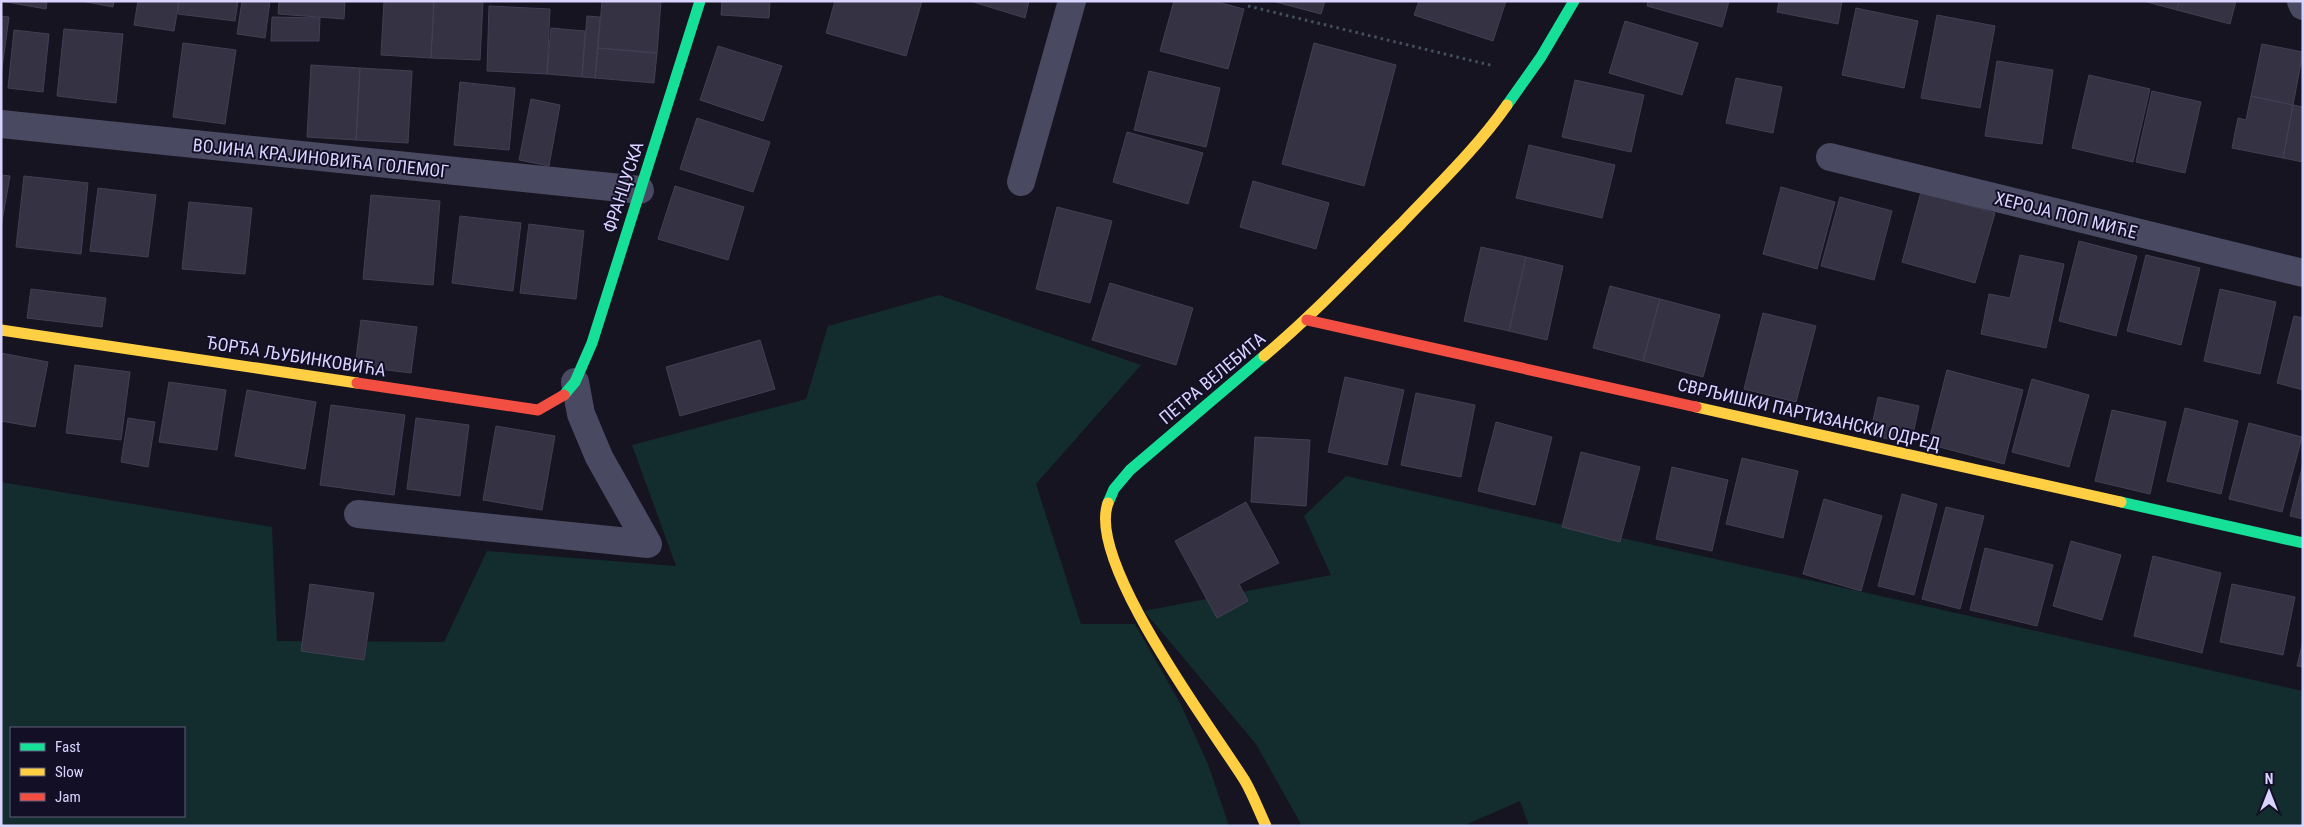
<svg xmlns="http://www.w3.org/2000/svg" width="2304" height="827" font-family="'Roboto Condensed',sans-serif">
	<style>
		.green { fill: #132c2d; fill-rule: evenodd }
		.building { fill: #343243; stroke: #433f54 }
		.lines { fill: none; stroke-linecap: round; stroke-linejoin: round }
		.path { stroke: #44505f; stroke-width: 3; stroke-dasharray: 2.5 4; stroke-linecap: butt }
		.street { stroke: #4a4962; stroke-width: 28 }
		.fast { stroke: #16e098; stroke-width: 11 }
		.slow { stroke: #ffcf43; stroke-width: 11 }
		.jam { stroke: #f24e42; stroke-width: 11 }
		.labels { text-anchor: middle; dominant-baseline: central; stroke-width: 4; stroke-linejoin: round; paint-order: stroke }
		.street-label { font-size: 18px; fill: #d9d4ff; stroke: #130f26 }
	</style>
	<rect width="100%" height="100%" fill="#161421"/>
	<path class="green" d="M 939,295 L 1141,365 L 1036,484 L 1081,624 L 1135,624 L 1180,703 L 1208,764 L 1229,826 L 1,826 L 1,482 L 272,527 L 277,641 L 444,642 L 487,551 L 676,566 L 632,445 L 806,399 L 828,326 ZM 11,728 L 184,728 L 184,816 L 11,816 Z
		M 1346,476 L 2303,691 L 2303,826 L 1529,826 L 1520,801 L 1463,826 L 1302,826 L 1256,744 L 1144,611 L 1331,575 L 1304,516 Z"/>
	<path class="building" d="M 1,1 L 47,1 L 46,9 Z
		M 81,1 L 114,1 L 113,7 Z
		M 138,1 L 179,1 L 174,31 L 134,25 Z
		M 179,1 L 238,1 L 235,21 L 178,14 Z
		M 242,1 L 270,1 L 265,38 L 237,34 Z
		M 279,1 L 345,1 L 344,19 L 278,14 Z
		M 384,1 L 434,1 L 431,58 L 381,55 Z
		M 434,1 L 483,1 L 480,60 L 431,58 Z
		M 602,1 L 661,1 L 657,53 L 598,48 Z
		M 722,1 L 770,1 L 769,18 L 721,15 Z
		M 835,1 L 922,1 L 906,56 L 826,33 Z
		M 970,1 L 1029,1 L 1025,18 Z
		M 1174,1 L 1213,1 L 1244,9 L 1228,69 L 1160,51 Z
		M 1272,1 L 1325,1 L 1321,14 Z
		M 1419,1 L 1506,1 L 1493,41 L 1414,15 Z
		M 1648,1 L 1729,1 L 1722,27 L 1647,6 Z
		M 1779,1 L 1842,1 L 1838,24 L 1777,12 Z
		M 2143,1 L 2179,1 L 2177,10 Z
		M 2179,1 L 2236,1 L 2230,24 L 2177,10 Z
		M 489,6 L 550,9 L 547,74 L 487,71 Z
		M 1856,8 L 1918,21 L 1904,88 L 1842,75 Z
		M 1937,15 L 1995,26 L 1980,108 L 1921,98 Z
		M 1,16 L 9,17 L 1,76 Z
		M 587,16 L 600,17 L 595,78 L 582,77 Z
		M 272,17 L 320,18 L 319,41 L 271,41 Z
		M 1625,21 L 1698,43 L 1682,95 L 1609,73 Z
		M 551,28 L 585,31 L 582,77 L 547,74 Z
		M 64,29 L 123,34 L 116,103 L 57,96 Z
		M 14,30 L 49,34 L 43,92 L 8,88 Z
		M 183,43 L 236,50 L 225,124 L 173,117 Z
		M 1314,43 L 1396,65 L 1364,186 L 1282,164 Z
		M 2262,44 L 2303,52 L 2293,105 L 2251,96 Z
		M 718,46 L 782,66 L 763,121 L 700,100 Z
		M 598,48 L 657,53 L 654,83 L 595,78 Z
		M 1997,61 L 2053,70 L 2042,144 L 1985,136 Z
		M 311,65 L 360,68 L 356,140 L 307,137 Z
		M 360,68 L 412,71 L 408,143 L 356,140 Z
		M 1149,71 L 1220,88 L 1206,147 L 1134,130 Z
		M 2089,75 L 2150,89 L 2133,162 L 2072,148 Z
		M 1736,78 L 1782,87 L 1773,133 L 1726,123 Z
		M 1575,80 L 1644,95 L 1631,152 L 1562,137 Z
		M 460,82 L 515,88 L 509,150 L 454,145 Z
		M 2152,91 L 2201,102 L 2185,173 L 2136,162 Z
		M 2251,96 L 2293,105 L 2283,158 L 2232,148 L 2238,118 L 2246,120 Z
		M 531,99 L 560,105 L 549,166 L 519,160 Z
		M 2293,105 L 2303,107 L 2303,162 L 2283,158 Z
		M 697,118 L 770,142 L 753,192 L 680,169 Z
		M 1127,132 L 1203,153 L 1188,204 L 1113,182 Z
		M 1529,145 L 1615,165 L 1602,218 L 1516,198 Z
		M 1,175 L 10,176 L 1,227 Z
		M 24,176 L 88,183 L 81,254 L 16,247 Z
		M 1253,181 L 1329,203 L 1316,249 L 1240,227 Z
		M 675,186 L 744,207 L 728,260 L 658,239 Z
		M 1781,187 L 1835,202 L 1817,269 L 1763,254 Z
		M 98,188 L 156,195 L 148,257 L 90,251 Z
		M 1921,192 L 1995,213 L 1975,283 L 1902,262 Z
		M 371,195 L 440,201 L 433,285 L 363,279 Z
		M 1840,197 L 1892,211 L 1874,280 L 1821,266 Z
		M 189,202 L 252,208 L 245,274 L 182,269 Z
		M 1057,207 L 1112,221 L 1090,303 L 1036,289 Z
		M 460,216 L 521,223 L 513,291 L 452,283 Z
		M 529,224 L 584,231 L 576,299 L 520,293 Z
		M 2079,241 L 2137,256 L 2116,336 L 2059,321 Z
		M 1481,247 L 1526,257 L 1509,331 L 1464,321 Z
		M 2020,255 L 2064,264 L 2046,348 L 1981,334 L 1989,294 L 2010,298 Z
		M 2146,255 L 2200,268 L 2181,345 L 2127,331 Z
		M 1526,257 L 1563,266 L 1547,340 L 1509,331 Z
		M 1110,283 L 1193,308 L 1176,365 L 1092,340 Z
		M 1610,286 L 1660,299 L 1643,361 L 1593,348 Z
		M 31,289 L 106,298 L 102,327 L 27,318 Z
		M 2220,289 L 2276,302 L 2260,374 L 2204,361 Z
		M 1660,299 L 1720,315 L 1703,377 L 1643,361 Z
		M 1763,313 L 1816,326 L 1796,402 L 1744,389 Z
		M 2294,316 L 2303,318 L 2303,390 L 2277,383 Z
		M 361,320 L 417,327 L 411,373 L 355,366 Z
		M 760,340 L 775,389 L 680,416 L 666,367 Z
		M 1,353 L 48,362 L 35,427 L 1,421 Z
		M 75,365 L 130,372 L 121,440 L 66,433 Z
		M 1947,370 L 2023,390 L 2004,464 L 1928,444 Z
		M 1345,377 L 1404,390 L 1387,465 L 1328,452 Z
		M 2032,379 L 2089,395 L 2069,467 L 2012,452 Z
		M 169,382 L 226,390 L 217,450 L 159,442 Z
		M 247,390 L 316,402 L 305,469 L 235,456 Z
		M 1416,393 L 1475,405 L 1461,477 L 1401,465 Z
		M 1878,397 L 1919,406 L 1911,444 L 1870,435 Z
		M 331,405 L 405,415 L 394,495 L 320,485 Z
		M 2185,408 L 2238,421 L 2221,494 L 2167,481 Z
		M 2112,410 L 2166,422 L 2150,494 L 2095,481 Z
		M 128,418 L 155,422 L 148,467 L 121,462 Z
		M 416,418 L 469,425 L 460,496 L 407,489 Z
		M 1496,422 L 1552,437 L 1535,505 L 1478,491 Z
		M 2249,423 L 2302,437 L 2282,512 L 2229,499 Z
		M 496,426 L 555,436 L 542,510 L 483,500 Z
		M 1255,437 L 1310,440 L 1306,506 L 1251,502 Z
		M 1581,452 L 1640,467 L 1620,542 L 1562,527 Z
		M 1742,458 L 1798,471 L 1783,538 L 1726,524 Z
		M 2303,464 L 2303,519 L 2290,516 Z
		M 1672,467 L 1728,480 L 1712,551 L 1656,539 Z
		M 1902,494 L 1937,504 L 1914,595 L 1878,586 Z
		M 1824,499 L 1882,516 L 1861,591 L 1803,574 Z
		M 1246,502 L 1279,563 L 1239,584 L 1248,601 L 1217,618 L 1175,541 Z
		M 1946,507 L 1984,516 L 1960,609 L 1922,599 Z
		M 2071,541 L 2121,555 L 2102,620 L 2053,606 Z
		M 1985,548 L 2053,565 L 2037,626 L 1970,610 Z
		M 2153,556 L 2221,573 L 2202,653 L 2134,636 Z
		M 310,584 L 374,593 L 364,660 L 301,651 Z
		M 2232,584 L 2295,597 L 2283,655 L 2220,642 Z
		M 2303,641 L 2303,667 L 2297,666 Z"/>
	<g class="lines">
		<path class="path" d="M 1248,6 L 1494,66"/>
		<path class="street" d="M 2301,1 L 2303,6
			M 1,124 L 640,190
			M 1830,157 L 2303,273
			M 1021,182 L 1072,1
			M 358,514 L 648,544 L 599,457 L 581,414 L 575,382"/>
		<path class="fast" d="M 1507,105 L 1541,57 L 1574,1
			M 564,395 L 575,382 L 592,343 L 700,1
			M 2121,502 L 2303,543
			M 1108,503 L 1114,489 L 1130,470 L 1264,356"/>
		<path class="slow" d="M 1,330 L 357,383
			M 1264,356 C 1313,315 1356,269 1401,224 C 1437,186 1477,148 1507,105
			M 1696,407 L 2121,502
			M 1108,503 C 1086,562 1212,728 1245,781 C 1253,795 1259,811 1266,826"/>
		<path class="jam" d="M 1307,320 L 1696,407
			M 357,383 L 538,410 L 564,395"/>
	</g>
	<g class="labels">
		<g class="street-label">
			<text transform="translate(321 158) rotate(6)">ВОЈИНА КРАЈИНОВИЋА ГОЛЕМОГ</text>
			<text transform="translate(623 187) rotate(-72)">ФРАНЦУСКА</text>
			<text transform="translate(2066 215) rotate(14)">ХЕРОЈА ПОП МИЋЕ</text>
			<text transform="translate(296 356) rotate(9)">ЂОРЂА ЉУБИНКОВИЋА</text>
			<text transform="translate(1212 378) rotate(-40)">ПЕТРА ВЕЛЕБИТА</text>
			<text transform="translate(1809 414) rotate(13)">СВРЉИШКИ ПАРТИЗАНСКИ ОДРЕД</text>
		</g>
	</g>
	<rect width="2304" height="827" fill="none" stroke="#d9d4ff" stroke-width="5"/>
	<rect x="10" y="727" width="175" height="90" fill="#130f26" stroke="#625e7d"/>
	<rect x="20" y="743" width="25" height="8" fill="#16e098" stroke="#625e7d"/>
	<text x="55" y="752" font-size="15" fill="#d9d4ff">Fast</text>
	<rect x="20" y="768" width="25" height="8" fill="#ffcf43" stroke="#625e7d"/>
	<text x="55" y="777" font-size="15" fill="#d9d4ff">Slow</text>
	<rect x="20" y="793" width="25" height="8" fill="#f24e42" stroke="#625e7d"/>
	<text x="55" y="802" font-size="15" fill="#d9d4ff">Jam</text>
	<g transform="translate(2269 792)" stroke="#130f26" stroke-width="4" paint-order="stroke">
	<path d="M0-4L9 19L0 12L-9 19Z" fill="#d9d4ff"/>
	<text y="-8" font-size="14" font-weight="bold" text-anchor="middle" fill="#d9d4ff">N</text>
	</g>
</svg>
